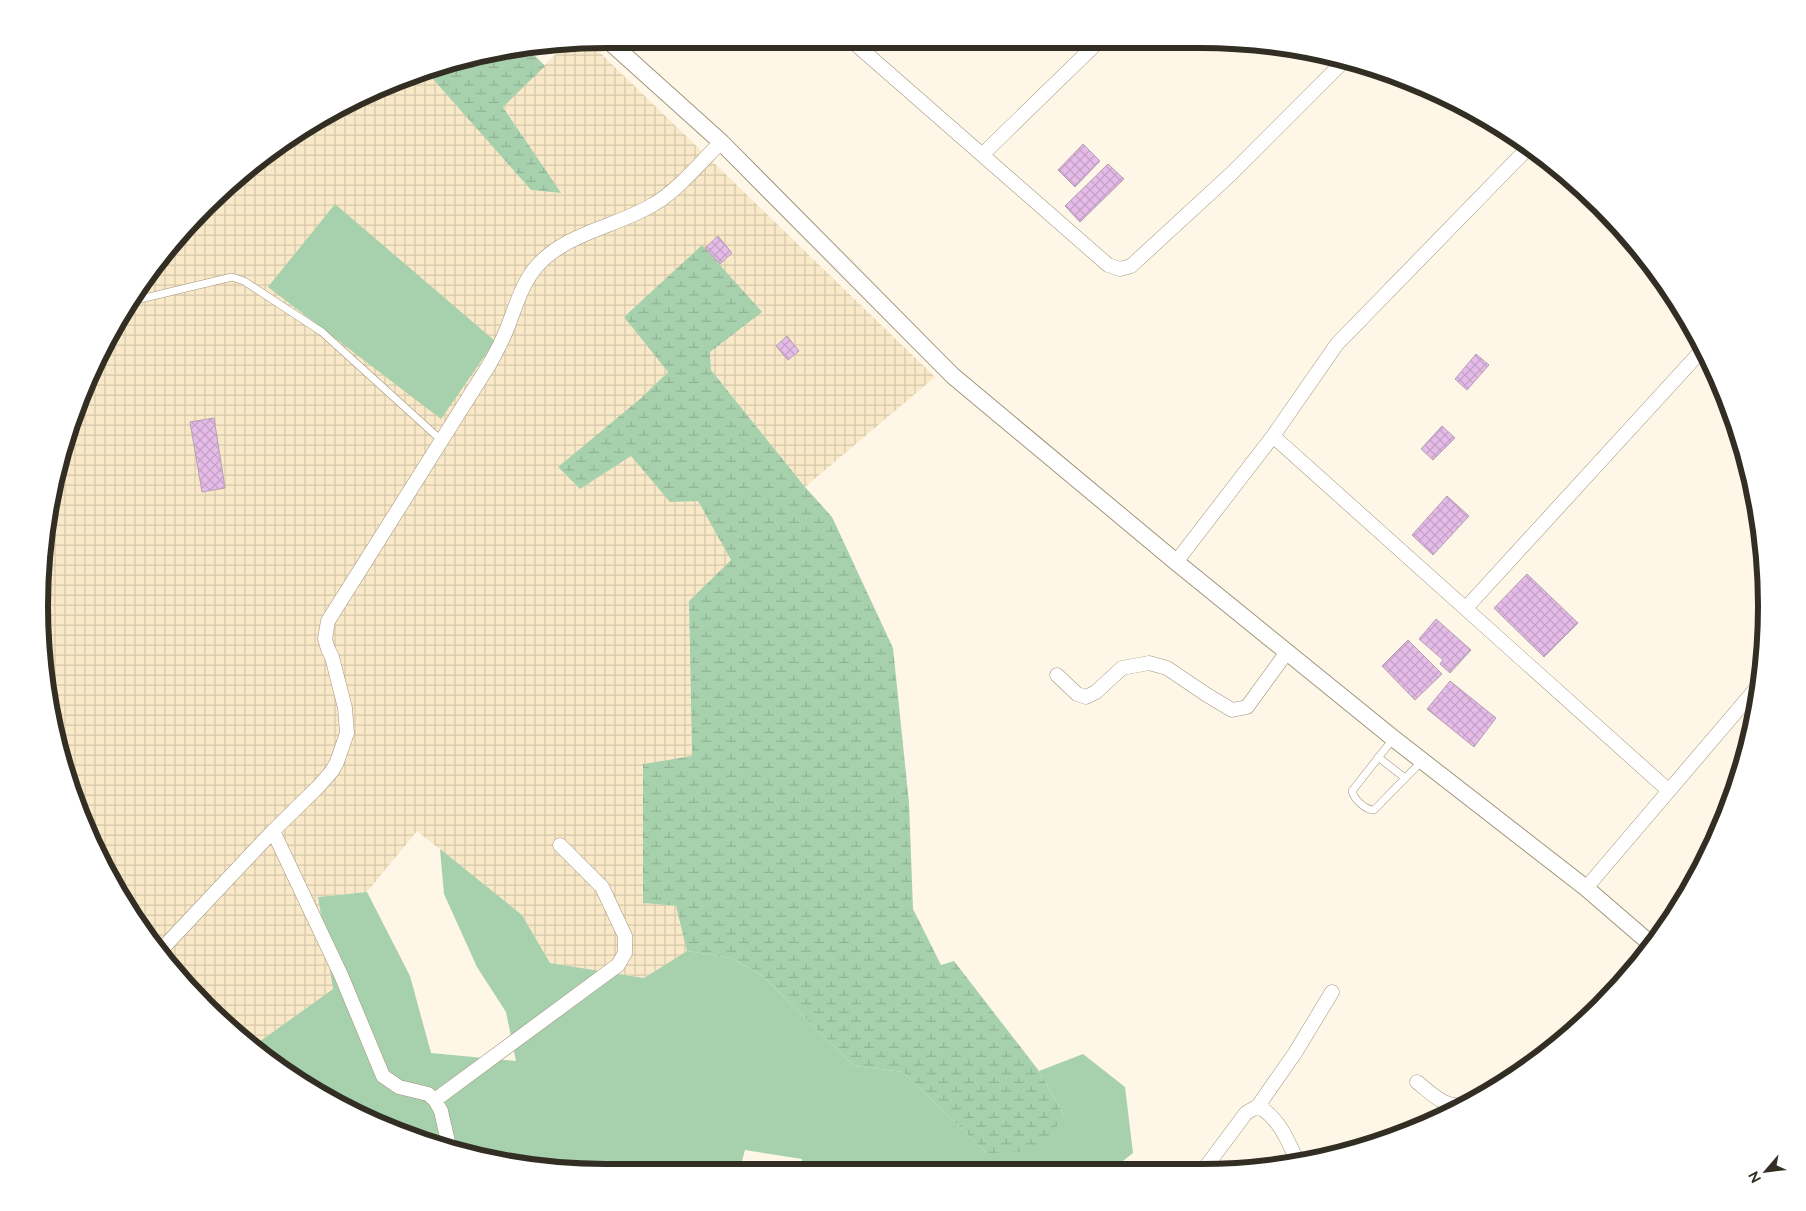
<svg xmlns="http://www.w3.org/2000/svg" width="1806" height="1211" font-family="Raleway,sans-serif">
	<style>
		.industrial { fill: url(#industrial-grid) }
		.grass { fill: #a7d0ac }
		.wetland { fill: url(#wetland-marsh) }
		.building { fill: url(#building-cross-hatch); stroke: #b4a1b5 }
		.lines { fill: none; stroke-linecap: round; stroke-linejoin: round }
		.service-casing { stroke: #a1957d; stroke-width: 8 }
		.minor-casing { stroke: #a1957d; stroke-width: 15 }
		.tertiary-casing { stroke: #a1957d; stroke-width: 18 }
		.service { stroke: #fff; stroke-width: 7 }
		.minor { stroke: #fff; stroke-width: 14 }
		.tertiary { stroke: #fff; stroke-width: 16 }
		.rim { fill: none; stroke: #322e24; stroke-width: 6 }
	</style>
	<defs>
		<pattern id="industrial-grid" width="8" height="8" patternUnits="userSpaceOnUse" patternTransform="scale(1.25)"><rect width="8" height="8" fill="#f9e9c8"/><path d="M0 4h8M4 0v8" fill="none" stroke="#d6c8ac"/></pattern>
		<pattern id="wetland-marsh" width="20" height="14" patternUnits="userSpaceOnUse" patternTransform="scale(1.25)"><rect width="20" height="14" fill="#a7d0ac"/><path d="M1 5h8M5 5V1M11 12h8M15 12V8" fill="none" stroke="#90b394"/></pattern>
		<pattern id="building-cross-hatch" width="8" height="8" patternUnits="userSpaceOnUse" patternTransform="scale(1.25)"><rect width="8" height="8" fill="#e5bbe8"/><path d="M0 0l8 8M0 8l8-8" fill="none" stroke="#c5a1c7"/></pattern>
	</defs>
	<rect width="100%" height="100%" fill="#fef6e6"/>
	<path class="industrial" d="M 567,43 L 590,43 L 935,377 L 805,487 L 711,370 L 702,245 L 624,317 L 668,372 L 640,399 L 558,467 L 580,489 L 631,456 L 670,501 L 698,501 L 731,560 L 689,601 L 692,756 L 643,764 L 643,903 L 676,906 L 687,951 L 644,978 L 550,963 L 522,915 L 417,831 L 367,892 L 318,897 L 333,989 L 252,1047 L 205,1006 L 115,889 L 82,822 L 50,716 L 40,568 L 58,459 L 82,389 L 156,260 L 232,180 L 291,134 L 424,69 L 531,190 L 560,193 L 503,106 Z"/>
	<path class="grass" d="M 335,204 L 495,341 L 441,419 L 268,287 Z
		M 440,849 L 522,915 L 550,963 L 644,978 L 687,951 L 731,958 L 763,976 L 854,1066 L 903,1072 L 987,1153 L 1064,1115 L 1039,1071 L 1083,1054 L 1125,1087 L 1133,1153 L 1109,1172 L 801,1172 L 802,1159 L 745,1150 L 739,1172 L 606,1172 L 495,1161 L 355,1114 L 261,1055 L 252,1047 L 333,989 L 318,897 L 367,892 L 410,976 L 431,1053 L 516,1061 L 506,1012 L 477,967 L 444,894 Z"/>
	<path class="wetland" d="M 524,45 L 545,66 L 503,107 L 561,193 L 531,190 L 424,69 Z
		M 702,245 L 762,312 L 710,352 L 711,370 L 805,487 L 832,517 L 893,648 L 909,803 L 913,909 L 941,965 L 954,961 L 1039,1071 L 1064,1115 L 1039,1151 L 987,1153 L 903,1072 L 854,1066 L 763,976 L 731,958 L 687,951 L 676,906 L 643,903 L 643,764 L 692,756 L 689,601 L 731,560 L 698,501 L 670,502 L 631,456 L 580,489 L 558,467 L 640,399 L 668,372 L 624,317 Z"/>
	<path class="building" d="M 1083,144 L 1100,161 L 1075,187 L 1058,170 Z
		M 1108,164 L 1124,179 L 1080,222 L 1065,206 Z
		M 718,236 L 732,253 L 720,264 L 705,248 Z
		M 787,336 L 799,351 L 788,360 L 776,346 Z
		M 1476,354 L 1489,365 L 1467,390 L 1455,379 Z
		M 214,418 L 225,488 L 202,492 L 190,422 Z
		M 1442,426 L 1455,438 L 1433,460 L 1421,449 Z
		M 1447,496 L 1469,516 L 1433,555 L 1412,535 Z
		M 1527,574 L 1578,623 L 1544,657 L 1494,608 Z
		M 1436,619 L 1471,650 L 1450,673 L 1440,664 L 1443,660 L 1419,639 Z
		M 1408,640 L 1442,674 L 1415,700 L 1382,666 Z
		M 1450,681 L 1496,718 L 1474,747 L 1427,709 Z"/>
	<g class="lines">
		<defs>
			<path id="service" d="M 132,301 L 232,277 L 244,281 L 322,332 L 441,440
				M 1393,739 L 1352,791 C 1354,799 1365,810 1374,810 L 1422,761
				M 1378,757 L 1405,778"/>
			<path id="minor" d="M 852,41 L 1108,265 L 1120,269 L 1131,266 L 1231,174 L 1344,61
				M 983,154 L 1101,39
				M 1273,436 L 1668,790
				M 1176,562 L 1273,436 L 1337,344 L 1530,146
				M 1466,608 L 1703,349
				M 1057,675 L 1077,694 L 1086,697 L 1096,692 L 1122,668 L 1149,663 L 1167,668 L 1207,695 L 1232,710 L 1247,707 L 1287,652
				M 273,831 L 341,975 L 383,1076 L 399,1087 L 428,1094 L 435,1100 L 441,1111 L 449,1146
				M 1586,888 L 1759,685
				M 161,950 L 273,831 L 318,787 L 332,771 L 337,762 L 347,733 L 345,708 L 332,657 L 328,649 L 325,639 L 328,621 L 489,365 C 494,356 499,347 503,338 C 514,314 520,285 537,266 C 567,232 617,227 654,204 C 677,191 702,161 721,142
				M 1515,1077 L 1516,1076
				M 1417,1082 C 1430,1092 1444,1108 1462,1105
				M 435,1100 L 618,965 L 625,953 L 625,936 L 602,887 L 560,845
				M 1258,1106 C 1280,1119 1288,1141 1298,1163
				M 1202,1172 L 1246,1113 L 1258,1106 L 1295,1053 L 1332,992"/>
			<path id="tertiary" d="M 611,43 L 721,142 L 953,376 L 1176,562 L 1393,738 L 1586,888 L 1652,945"/>
		</defs>
		<use href="#service" class="service-casing"/>
		<use href="#minor" class="minor-casing"/>
		<use href="#tertiary" class="tertiary-casing"/>
		<use href="#service" class="service"/>
		<use href="#minor" class="minor"/>
		<use href="#tertiary" class="tertiary"/>
	</g>
	<path d="M0 0H1806V1211H0ZM606 48H1200A558 558 0 0 1 1758 606V606A558 558 0 0 1 1200 1164H606A558 558 0 0 1 48 606V606A558 558 0 0 1 606 48Z" fill="#fff" fill-rule="evenodd"/>
	<path class="rim" d="M606 48H1200A558 558 0 0 1 1758 606V606A558 558 0 0 1 1200 1164H606A558 558 0 0 1 48 606V606A558 558 0 0 1 606 48Z"/>
	<g transform="translate(1766 1171) rotate(242)" stroke="#ffffff" stroke-width="4" paint-order="stroke">
	<path d="M0-4L9 19L0 12L-9 19Z" fill="#322e24"/>
	<text y="-8" font-size="14" font-weight="bold" text-anchor="middle" fill="#322e24">N</text>
	</g>
</svg>
